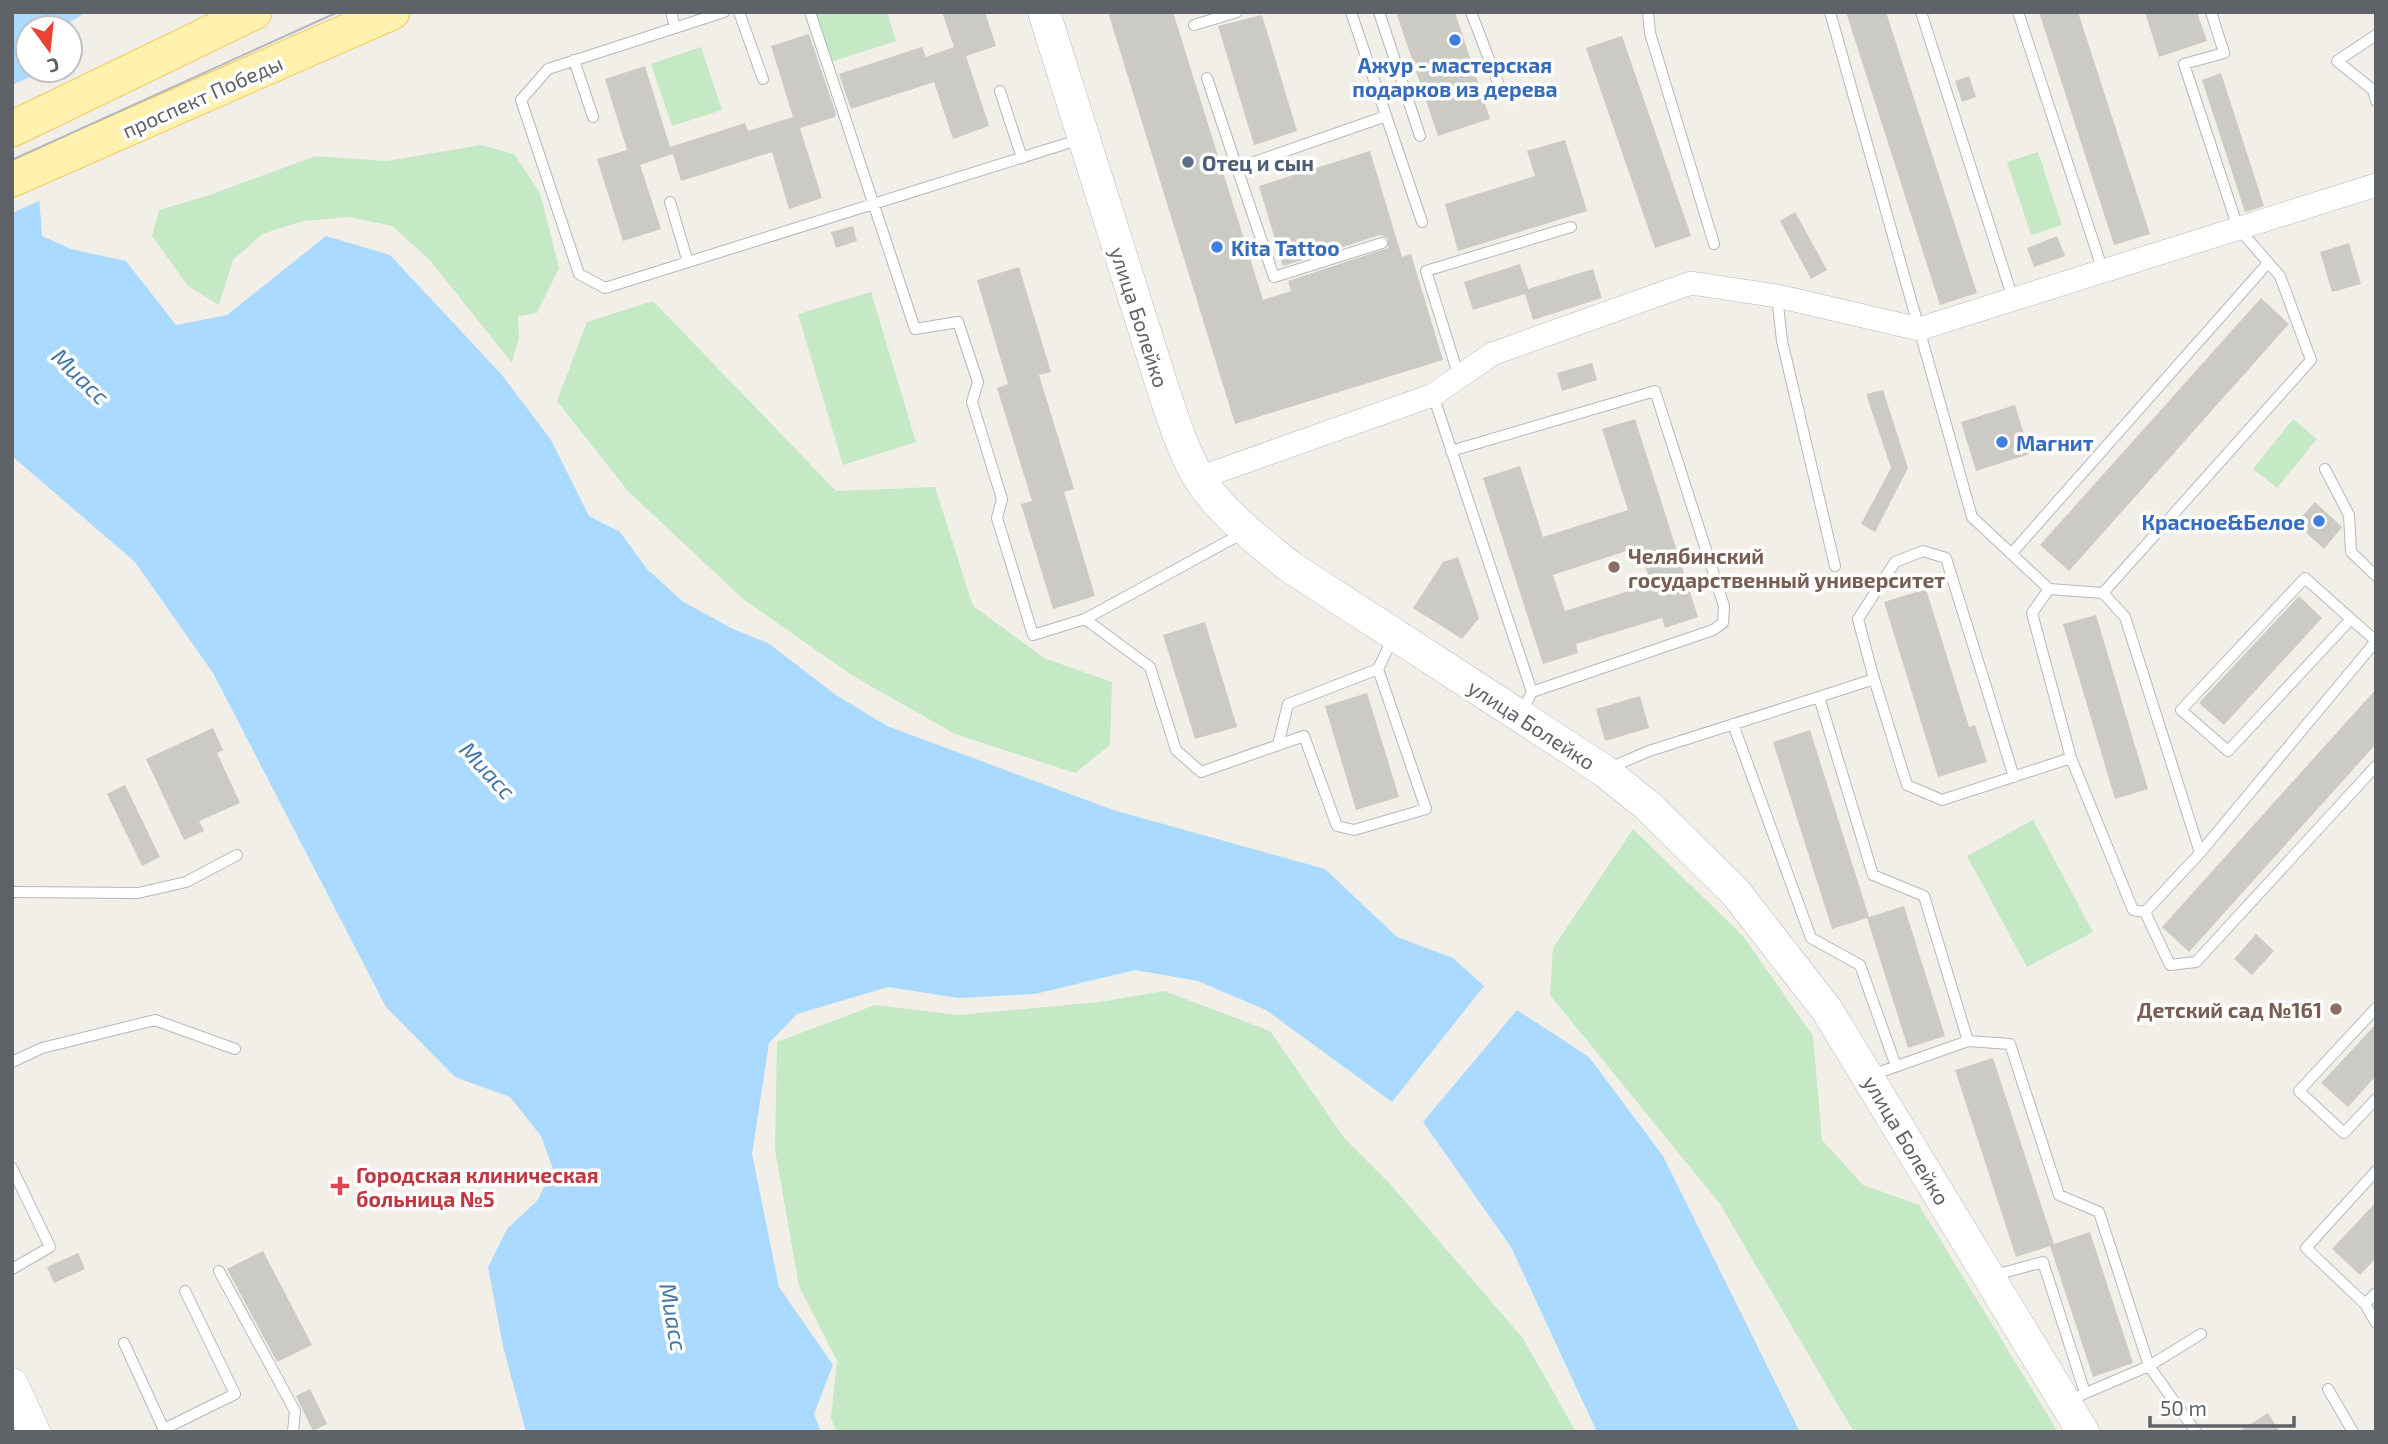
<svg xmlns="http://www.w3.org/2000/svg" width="2388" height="1444" font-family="'Exo 2',sans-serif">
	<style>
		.green { fill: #c5e8c5 }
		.water { fill: #aadaff }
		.pier { fill: #f1efe8 }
		.building { fill: #cccac5; fill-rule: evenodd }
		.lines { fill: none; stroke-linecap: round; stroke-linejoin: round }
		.lane-casing { stroke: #b5b8bc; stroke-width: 12 }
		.street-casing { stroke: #b5b8bc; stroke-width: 24 }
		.secondary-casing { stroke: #b6babf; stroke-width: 33 }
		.primary-casing { stroke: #f2c960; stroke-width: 37 }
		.lane { stroke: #fff; stroke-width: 10 }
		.street { stroke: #fff; stroke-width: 23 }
		.secondary { stroke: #fff; stroke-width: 32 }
		.primary { stroke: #fff2af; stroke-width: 35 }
		.tram { stroke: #b6b7b8; stroke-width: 2 }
		.shop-dot { fill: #3f7fe0; stroke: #fff; stroke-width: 2.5 }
		.service-dot { fill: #5c6f8a; stroke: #fff; stroke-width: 2.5 }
		.education-dot { fill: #8d6e63; stroke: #fff; stroke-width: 2.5 }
		.health-dot { fill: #e0444e; stroke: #fff; stroke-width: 2.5 }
		.labels { text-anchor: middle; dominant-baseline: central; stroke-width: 7; stroke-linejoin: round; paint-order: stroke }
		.shop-label { font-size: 21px; font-weight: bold; fill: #366cbe; stroke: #fff; text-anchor: start }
		.street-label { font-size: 21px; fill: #5f6368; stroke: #fff }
		.service-label { font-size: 21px; font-weight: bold; fill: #4e5e75; stroke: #fff; text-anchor: start }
		.education-label { font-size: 21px; font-weight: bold; fill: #785e54; stroke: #fff; text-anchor: start }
		.health-label { font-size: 21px; font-weight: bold; fill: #be3a42; stroke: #fff; text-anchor: start }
		.water-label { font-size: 23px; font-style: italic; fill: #4174aa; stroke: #fff }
	</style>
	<rect width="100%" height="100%" fill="#f1efe8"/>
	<path class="green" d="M 815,12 L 887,12 L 896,41 L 831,62 Z
		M 701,47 L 722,110 L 672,126 L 651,64 Z
		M 481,145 L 514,154 L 540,193 L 559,268 L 537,313 L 518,316 L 519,337 L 512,363 L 429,259 L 392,226 L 349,217 L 303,221 L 262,234 L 233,260 L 219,305 L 188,286 L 152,236 L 159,210 L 210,195 L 315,156 L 387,161 Z
		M 2038,152 L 2062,225 L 2031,235 L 2007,162 Z
		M 871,292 L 916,442 L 843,465 L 798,314 Z
		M 653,301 L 836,491 L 935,487 L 973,606 L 1044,658 L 1112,682 L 1110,745 L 1075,773 L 955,734 L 853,676 L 743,599 L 628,491 L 557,401 L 587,322 Z
		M 2293,419 L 2317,439 L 2277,488 L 2253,469 Z
		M 2033,820 L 2093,932 L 2027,967 L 1967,856 Z
		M 1633,829 L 1743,936 L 1813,1036 L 1822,1140 L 1863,1185 L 1919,1205 L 2058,1432 L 1854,1432 L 1720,1204 L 1550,995 L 1553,948 Z
		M 1164,991 L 1270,1031 L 1345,1139 L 1389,1183 L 1522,1337 L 1576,1432 L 837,1432 L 831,1418 L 837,1361 L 799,1286 L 775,1150 L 777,1042 L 875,1005 L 958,1015 L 1099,1002 Z"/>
	<path class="water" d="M 12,12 L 87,12 L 59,28 L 28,28 L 28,70 L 48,70 L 38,183 L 42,236 L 71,249 L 126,261 L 176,325 L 227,315 L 326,236 L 390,255 L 502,375 L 551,440 L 589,516 L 620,532 L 647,569 L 682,601 L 733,629 L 768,643 L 836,695 L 887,726 L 1113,810 L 1325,869 L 1397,937 L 1453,958 L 1484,986 L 1392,1102 L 1266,1010 L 1198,981 L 1135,970 L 1035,994 L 958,998 L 888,987 L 797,1014 L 769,1043 L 752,1154 L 779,1287 L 833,1365 L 814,1414 L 821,1432 L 526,1432 L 503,1346 L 488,1267 L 507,1229 L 537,1201 L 553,1169 L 541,1136 L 510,1097 L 455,1077 L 386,1007 L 213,673 L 135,562 L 12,456 Z
		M 1517,1010 L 1589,1057 L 1663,1156 L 1800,1432 L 1597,1432 L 1511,1247 L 1423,1122 Z"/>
	<path class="pier" d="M 45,70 L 52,70 L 54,82 L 42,183 L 43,199 L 12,213 L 12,85 Z"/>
	<path class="building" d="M 942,12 L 985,12 L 996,46 L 966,56 L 989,126 L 953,139 L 934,82 L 851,109 L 839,74 L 922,47 L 926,57 L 954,47 Z
		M 1108,12 L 1173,12 L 1263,300 L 1291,291 L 1288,281 L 1388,248 L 1388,238 L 1380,235 L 1283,266 L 1259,186 L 1370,151 L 1402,257 L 1411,254 L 1443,360 L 1235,424 Z
		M 1396,12 L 1455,12 L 1490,119 L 1438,136 Z
		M 1846,12 L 1886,12 L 1977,293 L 1940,305 Z
		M 2039,12 L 2078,12 L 2150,234 L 2114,245 Z
		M 2145,12 L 2197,12 L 2207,41 L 2159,57 Z
		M 1262,15 L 1297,131 L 1254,145 L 1218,26 Z
		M 809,34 L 836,114 L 835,117 L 800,128 L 822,198 L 789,209 L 772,152 L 681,181 L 673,154 L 640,165 L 661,229 L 623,241 L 597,159 L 627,150 L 605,79 L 645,66 L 670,147 L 745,123 L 748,131 L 793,117 L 771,46 Z
		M 1622,36 L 1691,236 L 1655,248 L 1586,48 Z
		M 2221,73 L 2264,206 L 2245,212 L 2202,80 Z
		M 1969,76 L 1976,97 L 1962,102 L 1955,81 Z
		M 1565,140 L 1587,211 L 1458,251 L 1445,204 L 1535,176 L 1527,151 Z
		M 1795,212 L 1827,270 L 1811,279 L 1780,221 Z
		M 853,226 L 857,241 L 836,248 L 831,232 Z
		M 2057,236 L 2065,256 L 2034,267 L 2027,248 Z
		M 2349,243 L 2361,284 L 2332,292 L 2320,252 Z
		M 1520,264 L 1528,289 L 1593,269 L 1602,298 L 1533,320 L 1525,294 L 1473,310 L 1464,282 Z
		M 1019,267 L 1051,372 L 1039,375 L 1074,489 L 1064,492 L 1095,596 L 1053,609 L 1021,504 L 1032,501 L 997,388 L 1008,384 L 977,280 Z
		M 2261,298 L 2289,324 L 2069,571 L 2040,545 Z
		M 1592,363 L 1597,380 L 1562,391 L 1557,373 Z
		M 1883,390 L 1908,468 L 1875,532 L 1861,524 L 1891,468 L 1866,394 Z
		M 2015,405 L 2030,454 L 1976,471 L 1961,422 Z
		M 1635,419 L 1698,617 L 1665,628 L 1662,618 L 1576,644 L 1578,653 L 1543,664 L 1483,478 L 1520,466 L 1543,537 L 1628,510 L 1602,429 ZM 1639,547 L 1651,584 L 1565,611 L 1553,575 Z
		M 2315,502 L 2342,527 L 2324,549 L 2296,523 Z
		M 1458,557 L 1479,618 L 1462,639 L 1413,608 L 1443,562 Z
		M 1926,589 L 1969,727 L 1975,725 L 1987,762 L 1938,777 L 1884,602 Z
		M 2299,596 L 2322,618 L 2224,725 L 2199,703 Z
		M 2096,615 L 2148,789 L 2115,799 L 2063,624 Z
		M 1205,622 L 1237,727 L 1195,739 L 1163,635 Z
		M 2376,689 L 2376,744 L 2189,952 L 2162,927 Z
		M 1367,693 L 1399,797 L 1356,810 L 1325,706 Z
		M 1640,696 L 1649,728 L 1605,741 L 1596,709 Z
		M 213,728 L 223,750 L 217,753 L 240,803 L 199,821 L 204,831 L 184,840 L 146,759 Z
		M 1810,730 L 1869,917 L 1904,906 L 1945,1036 L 1908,1048 L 1867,918 L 1832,929 L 1773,742 Z
		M 125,785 L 160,857 L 142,866 L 107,794 Z
		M 2256,934 L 2274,951 L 2252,975 L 2234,959 Z
		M 2376,1024 L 2376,1076 L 2348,1107 L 2321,1083 Z
		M 1993,1058 L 2054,1244 L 2090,1232 L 2133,1363 L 2093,1377 L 2050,1246 L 2016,1257 L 1955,1070 Z
		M 2376,1202 L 2376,1258 L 2360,1275 L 2332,1249 Z
		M 263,1251 L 312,1345 L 277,1362 L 227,1269 Z
		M 78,1253 L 85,1269 L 54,1283 L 47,1267 Z
		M 310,1389 L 327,1424 L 313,1431 L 296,1396 Z
		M 2268,1413 L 2280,1432 L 2238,1432 Z"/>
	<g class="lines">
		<defs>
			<path id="lane" d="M 671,12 L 675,28
				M 724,12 L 548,69 L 521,100 L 579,274 L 605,288 L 1081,139
				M 739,12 L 763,79
				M 810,12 L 915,329 L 958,322 L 978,382 L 972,402 L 1002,499 L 997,518 L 1033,635 L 1085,619 L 1150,667 L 1176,750 L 1201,772 L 1304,736 L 1337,826 L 1354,830 L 1426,809 L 1378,669
				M 1351,12 L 1422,222
				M 1379,12 L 1420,136
				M 1471,12 L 1502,93
				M 1648,12 L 1650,33 L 1714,244
				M 1830,12 L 1972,517 L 2049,589
				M 1921,12 L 2013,299
				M 2018,12 L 2103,271
				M 1194,25 L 1237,12
				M 2376,35 L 2337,61 L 2373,90 L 2376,101
				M 574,60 L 593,117
				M 1207,78 L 1237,168
				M 1000,91 L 1022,158
				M 670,202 L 688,262
				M 1382,243 L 1274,277 L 1237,168 L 1386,116
				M 1777,296 L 1782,341 L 1835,566
				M 1459,377 L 1426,271 L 1571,227
				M 1433,395 L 1532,692
				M 1451,451 L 1655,391 L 1724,606 L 1723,623 L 1713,630 L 1532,692 L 1521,714
				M 2325,469 L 2349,515 L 2351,552 L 2376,576
				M 2011,554 L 2268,263
				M 2103,593 L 2125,617 L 2200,853
				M 1085,619 L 1243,533
				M 2351,619 L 2305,578 L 2181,710 L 2228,751 L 2351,619 L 2375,640
				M 2376,641 L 2200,853 L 2145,912 L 2170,965 L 2196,962 L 2376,766
				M 1874,679 L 1858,619 L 1895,562 L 1923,551 L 1946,558 L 2014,777
				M 1819,697 L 1874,679 L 1907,785 L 1942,800 L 2071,758
				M 1733,724 L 1811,938 L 1860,965 L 1896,1066
				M 1278,745 L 1288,704 L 1378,669 L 1394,636
				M 1607,769 L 1649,751 L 1819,697 L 1873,875 L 1924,896 L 1968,1041
				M 12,892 L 138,893 L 186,882 L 237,855
				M 2145,912 L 2133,910 L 2071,758 L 2032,613 L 2049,589 L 2103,593 L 2311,360 L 2280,276 L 2238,228 L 2184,64 L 2224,53 L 2211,12
				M 2376,1008 L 2299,1091 L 2344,1133 L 2376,1099
				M 12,1062 L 42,1048 L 155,1020 L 235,1049
				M 1869,1076 L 1968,1041 L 2010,1044 L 2059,1195 L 2099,1212 L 2149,1366 L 2196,1432
				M 12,1168 L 50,1247 L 12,1269
				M 2376,1171 L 2306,1248 L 2365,1304 L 2376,1293
				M 219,1271 L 295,1411 L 293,1432
				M 1991,1276 L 2043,1262 L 2085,1393
				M 2365,1304 L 2376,1323
				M 124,1343 L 165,1432
				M 2328,1389 L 2353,1432
				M 2079,1396 L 2149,1366 L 2201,1334
				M 164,1429 L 235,1394 L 185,1291"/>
			<path id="street" d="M 1199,478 L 1433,395 L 1492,354 L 1691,283 L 1777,296 L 1919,329 L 2376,185"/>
			<path id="secondary" d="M 1044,12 L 1164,392 C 1174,421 1183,452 1199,478 C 1221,513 1258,540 1289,566 L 1603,770 L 1648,806 L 1736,893 L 1827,1010 L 2083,1432
				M 12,1384 L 34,1432"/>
			<path id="primary" d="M 12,129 L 254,12
				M 12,179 L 392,12"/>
		</defs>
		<use href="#lane" class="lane-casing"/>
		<use href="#street" class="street-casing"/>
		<use href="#secondary" class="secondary-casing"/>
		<use href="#primary" class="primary-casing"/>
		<use href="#lane" class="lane"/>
		<use href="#street" class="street"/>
		<use href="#secondary" class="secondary"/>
		<use href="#primary" class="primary"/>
		<path class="tram" d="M 12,160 L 338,12"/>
	</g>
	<g class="shop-dot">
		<circle cx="1455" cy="40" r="7"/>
		<circle cx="1217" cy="247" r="7"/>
		<circle cx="2002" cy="442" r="7"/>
		<circle cx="2319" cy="521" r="7"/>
	</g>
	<circle class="service-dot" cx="1188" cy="162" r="7"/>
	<g class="education-dot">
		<circle cx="1614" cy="567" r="7"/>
		<circle cx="2336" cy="1009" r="7"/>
	</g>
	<path class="health-dot" d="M336.5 1175.5h7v7h7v7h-7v7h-7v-7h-7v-7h7z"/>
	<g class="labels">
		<g class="shop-label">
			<text x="1455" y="64" text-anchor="middle">Ажур - мастерская<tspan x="1455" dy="24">подарков из дерева</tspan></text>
			<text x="1231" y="247">Kita Tattoo</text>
			<text x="2016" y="442">Магнит</text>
			<text x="2305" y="521" text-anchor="end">Красное&amp;Белое</text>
		</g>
		<g class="street-label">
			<text transform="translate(202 96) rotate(-24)">проспект Победы</text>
			<text transform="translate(1140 317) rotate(72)">улица Болейко</text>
			<text transform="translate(1532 724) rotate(33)">улица Болейко</text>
			<text transform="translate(1907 1140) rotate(59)">улица Болейко</text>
		</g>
		<g class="service-label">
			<text x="1202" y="162">Отец и сын</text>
		</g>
		<g class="education-label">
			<text x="1628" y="555">Челябинский<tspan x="1628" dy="24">государственный университет</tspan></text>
			<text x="2322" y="1009" text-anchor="end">Детский сад №161</text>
		</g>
		<g class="health-label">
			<text x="356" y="1174">Городская клиническая<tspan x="356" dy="24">больница №5</tspan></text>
		</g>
		<g class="water-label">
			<text transform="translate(81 376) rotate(44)">Миасс</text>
			<text transform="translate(488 770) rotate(47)">Миасс</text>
			<text transform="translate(674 1317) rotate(80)">Миасс</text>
		</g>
	</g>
	<rect width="2388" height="1444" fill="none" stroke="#5f6368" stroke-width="28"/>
	<g transform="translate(49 49) rotate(165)"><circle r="33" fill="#ffffff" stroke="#bfc1c3" stroke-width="2"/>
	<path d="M0-5L12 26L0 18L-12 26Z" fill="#ea4335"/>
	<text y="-10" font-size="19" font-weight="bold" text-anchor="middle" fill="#5f6368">С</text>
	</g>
	<path d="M2150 1416v10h144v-10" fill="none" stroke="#5f6368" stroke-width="3.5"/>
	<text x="2160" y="1416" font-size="21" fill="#5f6368" stroke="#ffffff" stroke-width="5" paint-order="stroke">50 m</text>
</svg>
